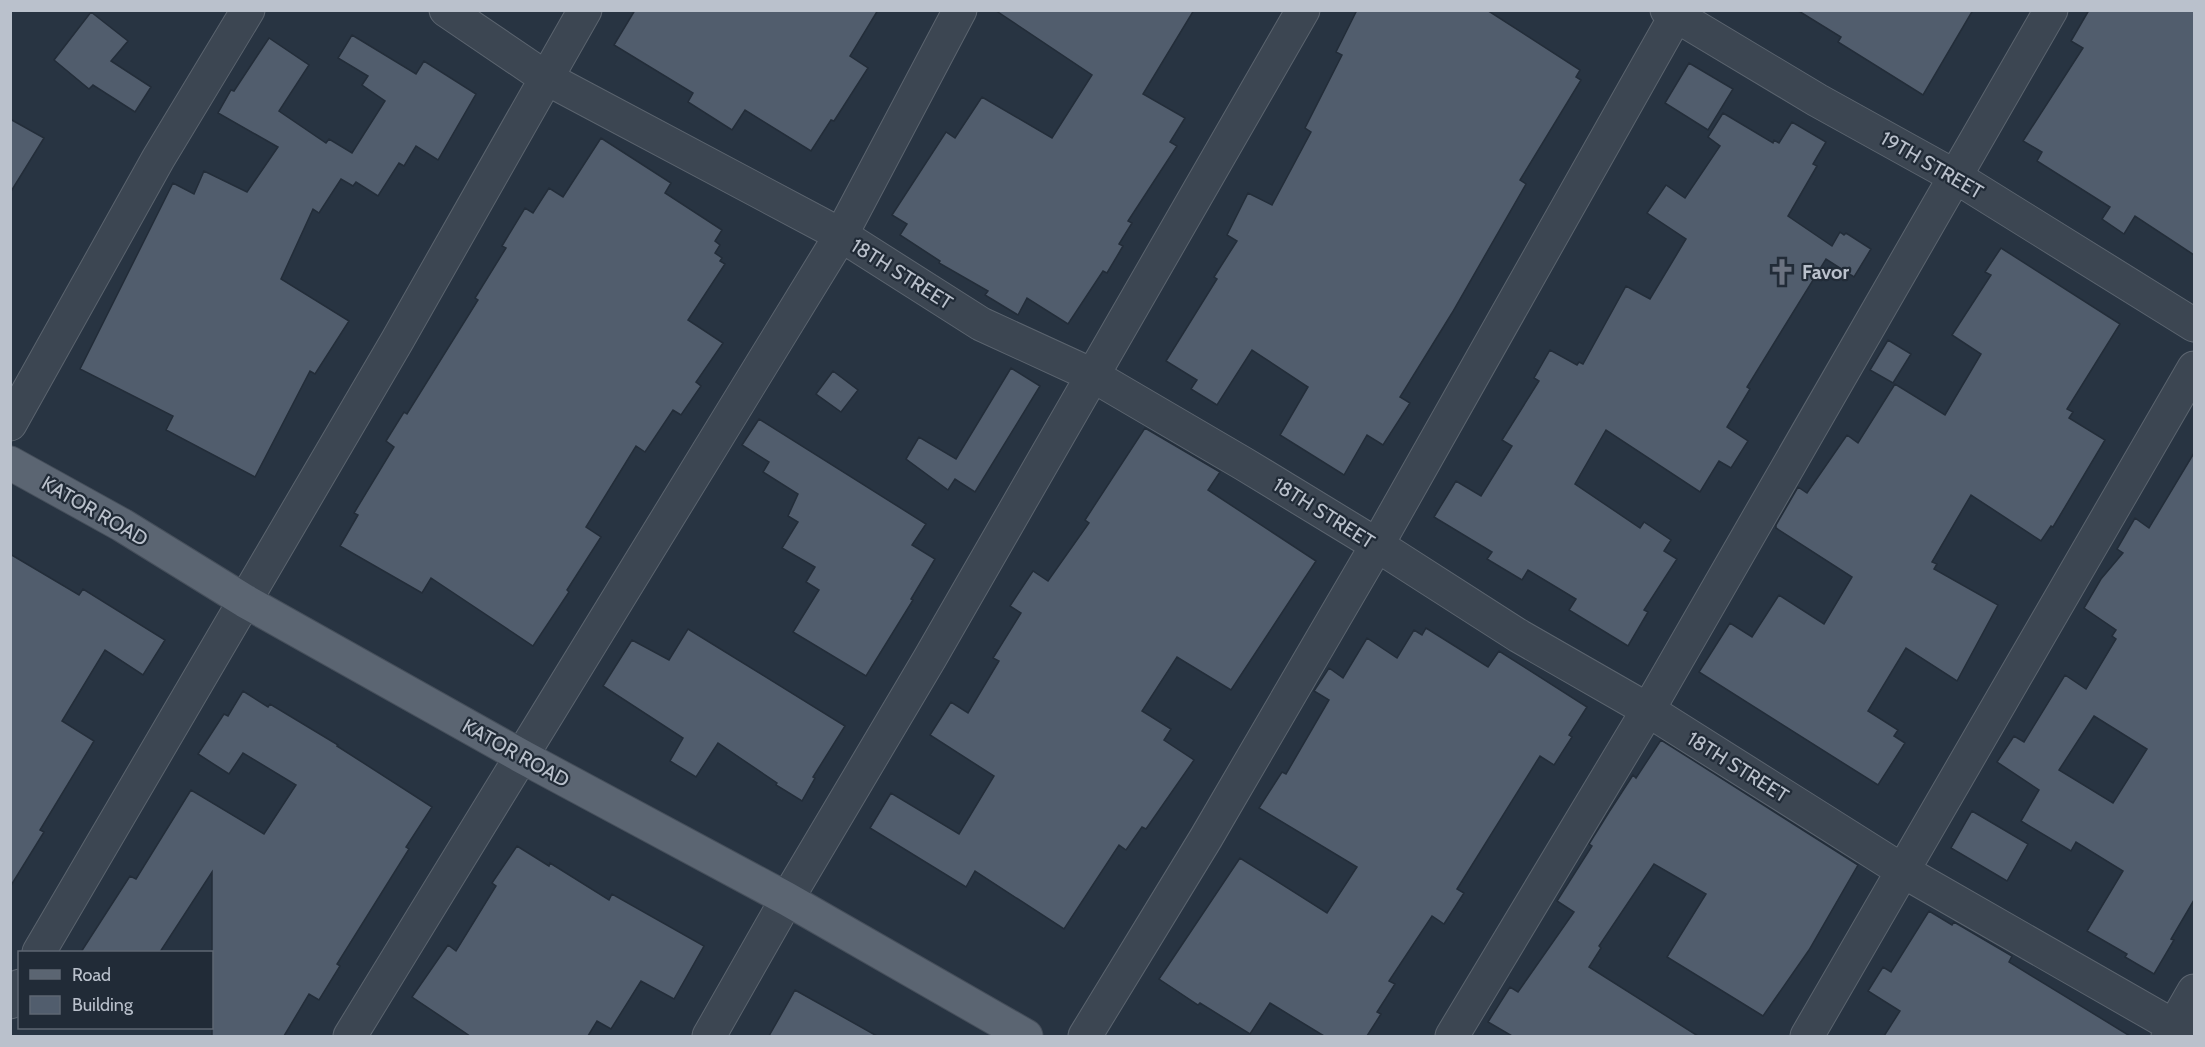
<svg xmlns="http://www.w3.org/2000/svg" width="2205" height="1047" font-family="Cabin,sans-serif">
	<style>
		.building { fill: #515d6d; stroke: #232d39; stroke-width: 1.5; fill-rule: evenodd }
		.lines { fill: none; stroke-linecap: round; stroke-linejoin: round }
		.minor-casing { stroke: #5b646f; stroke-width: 35 }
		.major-casing { stroke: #464f5b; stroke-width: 35 }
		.minor { stroke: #3c4652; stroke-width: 33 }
		.major { stroke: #5b6572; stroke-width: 33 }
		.labels { text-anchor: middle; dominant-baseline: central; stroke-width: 4.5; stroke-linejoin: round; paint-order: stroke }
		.street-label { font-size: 20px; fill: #bac1cc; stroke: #212b37 }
		.poi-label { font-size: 20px; font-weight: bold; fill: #bac1cc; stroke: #212b37; text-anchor: start }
	</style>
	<rect width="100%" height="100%" fill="#283442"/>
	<path class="building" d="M 635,10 L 878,10 L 850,56 L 868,68 L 834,121 L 831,120 L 811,151 L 745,110 L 732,130 L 688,102 L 693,93 L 614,45 Z
		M 995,10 L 1194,10 L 1143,94 L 1185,118 L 1170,142 L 1177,146 L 1128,221 L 1132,223 L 1119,244 L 1123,246 L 1107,273 L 1103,271 L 1068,324 L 1027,298 L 1018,315 L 985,295 L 988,291 L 939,263 L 940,261 L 900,235 L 907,224 L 892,215 L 946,132 L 955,138 L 982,97 L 1052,138 L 1092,75 Z
		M 1357,10 L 1487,10 L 1580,70 L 1576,77 L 1581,80 L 1520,180 L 1526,184 L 1452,313 L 1400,397 L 1410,403 L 1383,445 L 1367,435 L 1344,475 L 1280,435 L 1308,387 L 1252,350 L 1217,405 L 1191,389 L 1197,380 L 1166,361 L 1217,279 L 1214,277 L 1237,241 L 1227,235 L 1248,193 L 1272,205 L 1311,132 L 1305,128 L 1342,55 L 1336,52 Z
		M 1797,10 L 1973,10 L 1923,95 L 1838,42 L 1841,37 Z
		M 2089,10 L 2194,10 L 2194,255 L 2135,216 L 2124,234 L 2102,219 L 2110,207 L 2037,161 L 2042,152 L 2023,141 L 2083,48 L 2071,41 Z
		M 91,12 L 128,41 L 111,61 L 151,87 L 135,112 L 93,85 L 89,89 L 54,60 Z
		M 352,35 L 416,74 L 424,61 L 476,94 L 438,160 L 416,146 L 404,166 L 399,163 L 378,196 L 356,182 L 353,186 L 341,179 L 319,213 L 313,209 L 281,279 L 349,321 L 315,374 L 310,371 L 255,477 L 166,430 L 173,416 L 80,369 L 173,183 L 194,194 L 204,171 L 247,192 L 278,147 L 218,113 L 231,90 L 234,91 L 269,38 L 309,65 L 279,111 L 326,143 L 329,139 L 352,153 L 385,101 L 362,85 L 368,76 L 338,58 Z
		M 1689,63 L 1733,89 L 1708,130 L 1665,103 Z
		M 1723,113 L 1773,143 L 1774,140 L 1779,143 L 1792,122 L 1826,142 L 1813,164 L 1817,166 L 1788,216 L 1832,246 L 1840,232 L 1844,235 L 1846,233 L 1871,249 L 1854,277 L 1826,259 L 1747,387 L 1750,389 L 1727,427 L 1748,441 L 1731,468 L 1719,461 L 1700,492 L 1606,430 L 1575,484 L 1640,528 L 1644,522 L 1671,540 L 1664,551 L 1677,559 L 1644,610 L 1648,612 L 1628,646 L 1569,610 L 1576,599 L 1528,570 L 1522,580 L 1487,559 L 1492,552 L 1434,517 L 1456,481 L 1481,496 L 1512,446 L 1502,440 L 1539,381 L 1534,378 L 1550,350 L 1577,365 L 1579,362 L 1583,364 L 1626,286 L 1650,299 L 1686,239 L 1647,213 L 1666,185 L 1685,198 L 1720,146 L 1708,137 Z
		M 10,119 L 44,138 L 10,193 Z
		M 601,138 L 671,183 L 665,193 L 722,230 L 715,241 L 720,245 L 715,253 L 722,258 L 720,261 L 725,264 L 688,320 L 723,343 L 696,382 L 701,386 L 681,415 L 673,410 L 645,452 L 636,446 L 586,527 L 601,537 L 567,590 L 569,592 L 533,646 L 431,578 L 422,593 L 340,546 L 358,515 L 354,513 L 394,447 L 386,441 L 404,412 L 407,414 L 478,300 L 475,298 L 506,248 L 502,246 L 525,208 L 533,213 L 549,188 L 563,197 Z
		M 2001,248 L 2120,324 L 2067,409 L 2073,412 L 2069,418 L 2105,440 L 2053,527 L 2051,526 L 2041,541 L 1971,495 L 1932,562 L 1937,564 L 1934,569 L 1998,605 L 1957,681 L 1906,648 L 1868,711 L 1898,730 L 1894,736 L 1905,743 L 1878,785 L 1699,672 L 1730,623 L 1752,637 L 1779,595 L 1824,624 L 1852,577 L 1776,528 L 1776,525 L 1798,487 L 1807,493 L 1847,435 L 1858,443 L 1895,384 L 1945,415 L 1981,354 L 1952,335 L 1991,275 L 1985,272 Z
		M 1888,340 L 1911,354 L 1893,383 L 1870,370 Z
		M 1011,368 L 1040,386 L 975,492 L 955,479 L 948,490 L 906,459 L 919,437 L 956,459 Z
		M 833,371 L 858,390 L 841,412 L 816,394 Z
		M 759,419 L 926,524 L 912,545 L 935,559 L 911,599 L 913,600 L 866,676 L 793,632 L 819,590 L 806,582 L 815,567 L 782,548 L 798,522 L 788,516 L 798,494 L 763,472 L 769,462 L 742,445 Z
		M 1145,428 L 1220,472 L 1208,490 L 1316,561 L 1231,690 L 1177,657 L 1142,711 L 1171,729 L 1164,740 L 1194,760 L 1146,829 L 1142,827 L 1126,850 L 1119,845 L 1064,929 L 975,871 L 966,887 L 870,828 L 891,793 L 959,834 L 994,776 L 930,735 L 951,702 L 968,713 L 999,661 L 993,658 L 1021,613 L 1010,606 L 1033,571 L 1048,581 L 1089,523 L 1085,520 Z
		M 2194,453 L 2194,900 L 2171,939 L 2174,940 L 2154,974 L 2125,957 L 2127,954 L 2087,931 L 2123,871 L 2076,842 L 2071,851 L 2021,821 L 2039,790 L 1997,762 L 2014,736 L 2024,742 L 2065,675 L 2086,689 L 2116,639 L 2112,636 L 2116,630 L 2084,608 L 2101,579 L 2123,553 L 2117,549 L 2135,518 L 2149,528 ZM 2094,716 L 2147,749 L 2113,803 L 2059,770 Z
		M 10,554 L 79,595 L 83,589 L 165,640 L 143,675 L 105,650 L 62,721 L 94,741 L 40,830 L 44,832 L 10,887 Z
		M 1426,628 L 1488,667 L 1499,651 L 1587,707 L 1569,735 L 1572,737 L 1554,765 L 1540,756 L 1457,889 L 1464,893 L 1444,924 L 1432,916 L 1389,981 L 1395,984 L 1377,1012 L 1381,1014 L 1367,1036 L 1324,1036 L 1270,1003 L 1250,1034 L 1200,1003 L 1198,1005 L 1159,979 L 1240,858 L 1327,913 L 1357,867 L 1259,808 L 1282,772 L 1286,774 L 1329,700 L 1314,691 L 1329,668 L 1343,678 L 1367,638 L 1397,658 L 1414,630 L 1422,635 Z
		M 688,629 L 845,726 L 813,777 L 815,778 L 802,801 L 776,785 L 777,783 L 718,743 L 696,777 L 670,761 L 683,738 L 603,686 L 632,640 L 669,660 Z
		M 243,691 L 268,707 L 270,704 L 338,745 L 337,746 L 432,807 L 406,847 L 409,849 L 337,964 L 340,966 L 319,1000 L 309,994 L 284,1036 L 212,1036 L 212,872 L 160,952 L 81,952 L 130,876 L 136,879 L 191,790 L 264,834 L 296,785 L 243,753 L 229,774 L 198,754 L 224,714 L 228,716 Z
		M 1661,740 L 1858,865 L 1809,950 L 1763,1016 L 1667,957 L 1706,894 L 1654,864 L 1599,946 L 1601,948 L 1589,967 L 1698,1036 L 1512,1036 L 1488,1022 L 1510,987 L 1518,992 L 1574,912 L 1557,901 L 1592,846 L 1589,844 L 1609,812 L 1633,775 L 1636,778 Z
		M 1972,811 L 2028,844 L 2007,881 L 1951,848 Z
		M 517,846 L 549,866 L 550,863 L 609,900 L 612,894 L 704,946 L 674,999 L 641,981 L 611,1029 L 597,1021 L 588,1036 L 470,1036 L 412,997 L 448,945 L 456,951 L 496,886 L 492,883 Z
		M 1929,911 L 1952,925 L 1954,922 L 2012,956 L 2009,962 L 2130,1036 L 1884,1036 L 1900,1011 L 1868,991 L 1883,967 L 1891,972 Z
		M 795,990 L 877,1036 L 769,1036 Z"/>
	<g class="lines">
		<defs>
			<path id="minor" d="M 446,10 L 546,78 L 841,235 L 981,324 L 1092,375 L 1244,464 L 1377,545 L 1519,636 L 1648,710 L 1903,871 L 2191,1036
				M 1667,10 L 1817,100 L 1956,177 L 2194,325
				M 10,424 L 158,159 L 248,10
				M 39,952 L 397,341 L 585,10
				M 10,1002 L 20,986
				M 350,1036 L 841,235 L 960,10
				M 709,1036 L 787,899 L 930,658 L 1303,10
				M 1085,1036 L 1206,838 L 1377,545 L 1679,10
				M 1452,1036 L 1648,710 L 2051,10
				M 1807,1036 L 2194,368
				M 2168,1036 L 2194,991"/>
			<path id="major" d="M 10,463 L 122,525 L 245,601 L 521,756 L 787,899 L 1026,1036"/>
		</defs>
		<use href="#minor" class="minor-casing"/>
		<use href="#major" class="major-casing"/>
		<use href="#minor" class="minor"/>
		<use href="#major" class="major"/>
	</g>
	<defs>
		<symbol id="church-bare" viewBox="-9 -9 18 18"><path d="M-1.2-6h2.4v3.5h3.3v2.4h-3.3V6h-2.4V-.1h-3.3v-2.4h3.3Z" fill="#6b7280" stroke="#212b37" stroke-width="2.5" paint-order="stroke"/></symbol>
	</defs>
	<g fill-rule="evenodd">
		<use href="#church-bare" x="1763" y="253" width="38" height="38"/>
	</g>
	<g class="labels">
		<g class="street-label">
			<text transform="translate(1932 165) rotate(30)">19TH STREET</text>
			<text transform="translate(902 274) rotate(32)">18TH STREET</text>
			<text transform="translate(95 511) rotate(30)">KATOR ROAD</text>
			<text transform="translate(1324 513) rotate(32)">18TH STREET</text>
			<text transform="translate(516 753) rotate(29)">KATOR ROAD</text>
			<text transform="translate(1738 767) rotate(32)">18TH STREET</text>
		</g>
		<g class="poi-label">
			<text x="1802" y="272">Favor</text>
		</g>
	</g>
	<rect width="2205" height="1047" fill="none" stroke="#bac1cc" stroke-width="24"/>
	<rect x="18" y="951" width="195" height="78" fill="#212b37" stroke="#5e6773" stroke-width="1.5"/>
	<rect x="30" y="970" width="30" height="9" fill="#5b6572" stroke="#5e6773" stroke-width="1.5"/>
	<text x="72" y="981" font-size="18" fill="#bac1cc">Road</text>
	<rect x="30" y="996" width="30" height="18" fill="#515d6d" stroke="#5e6773" stroke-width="1.5"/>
	<text x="72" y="1011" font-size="18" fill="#bac1cc">Building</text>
</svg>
